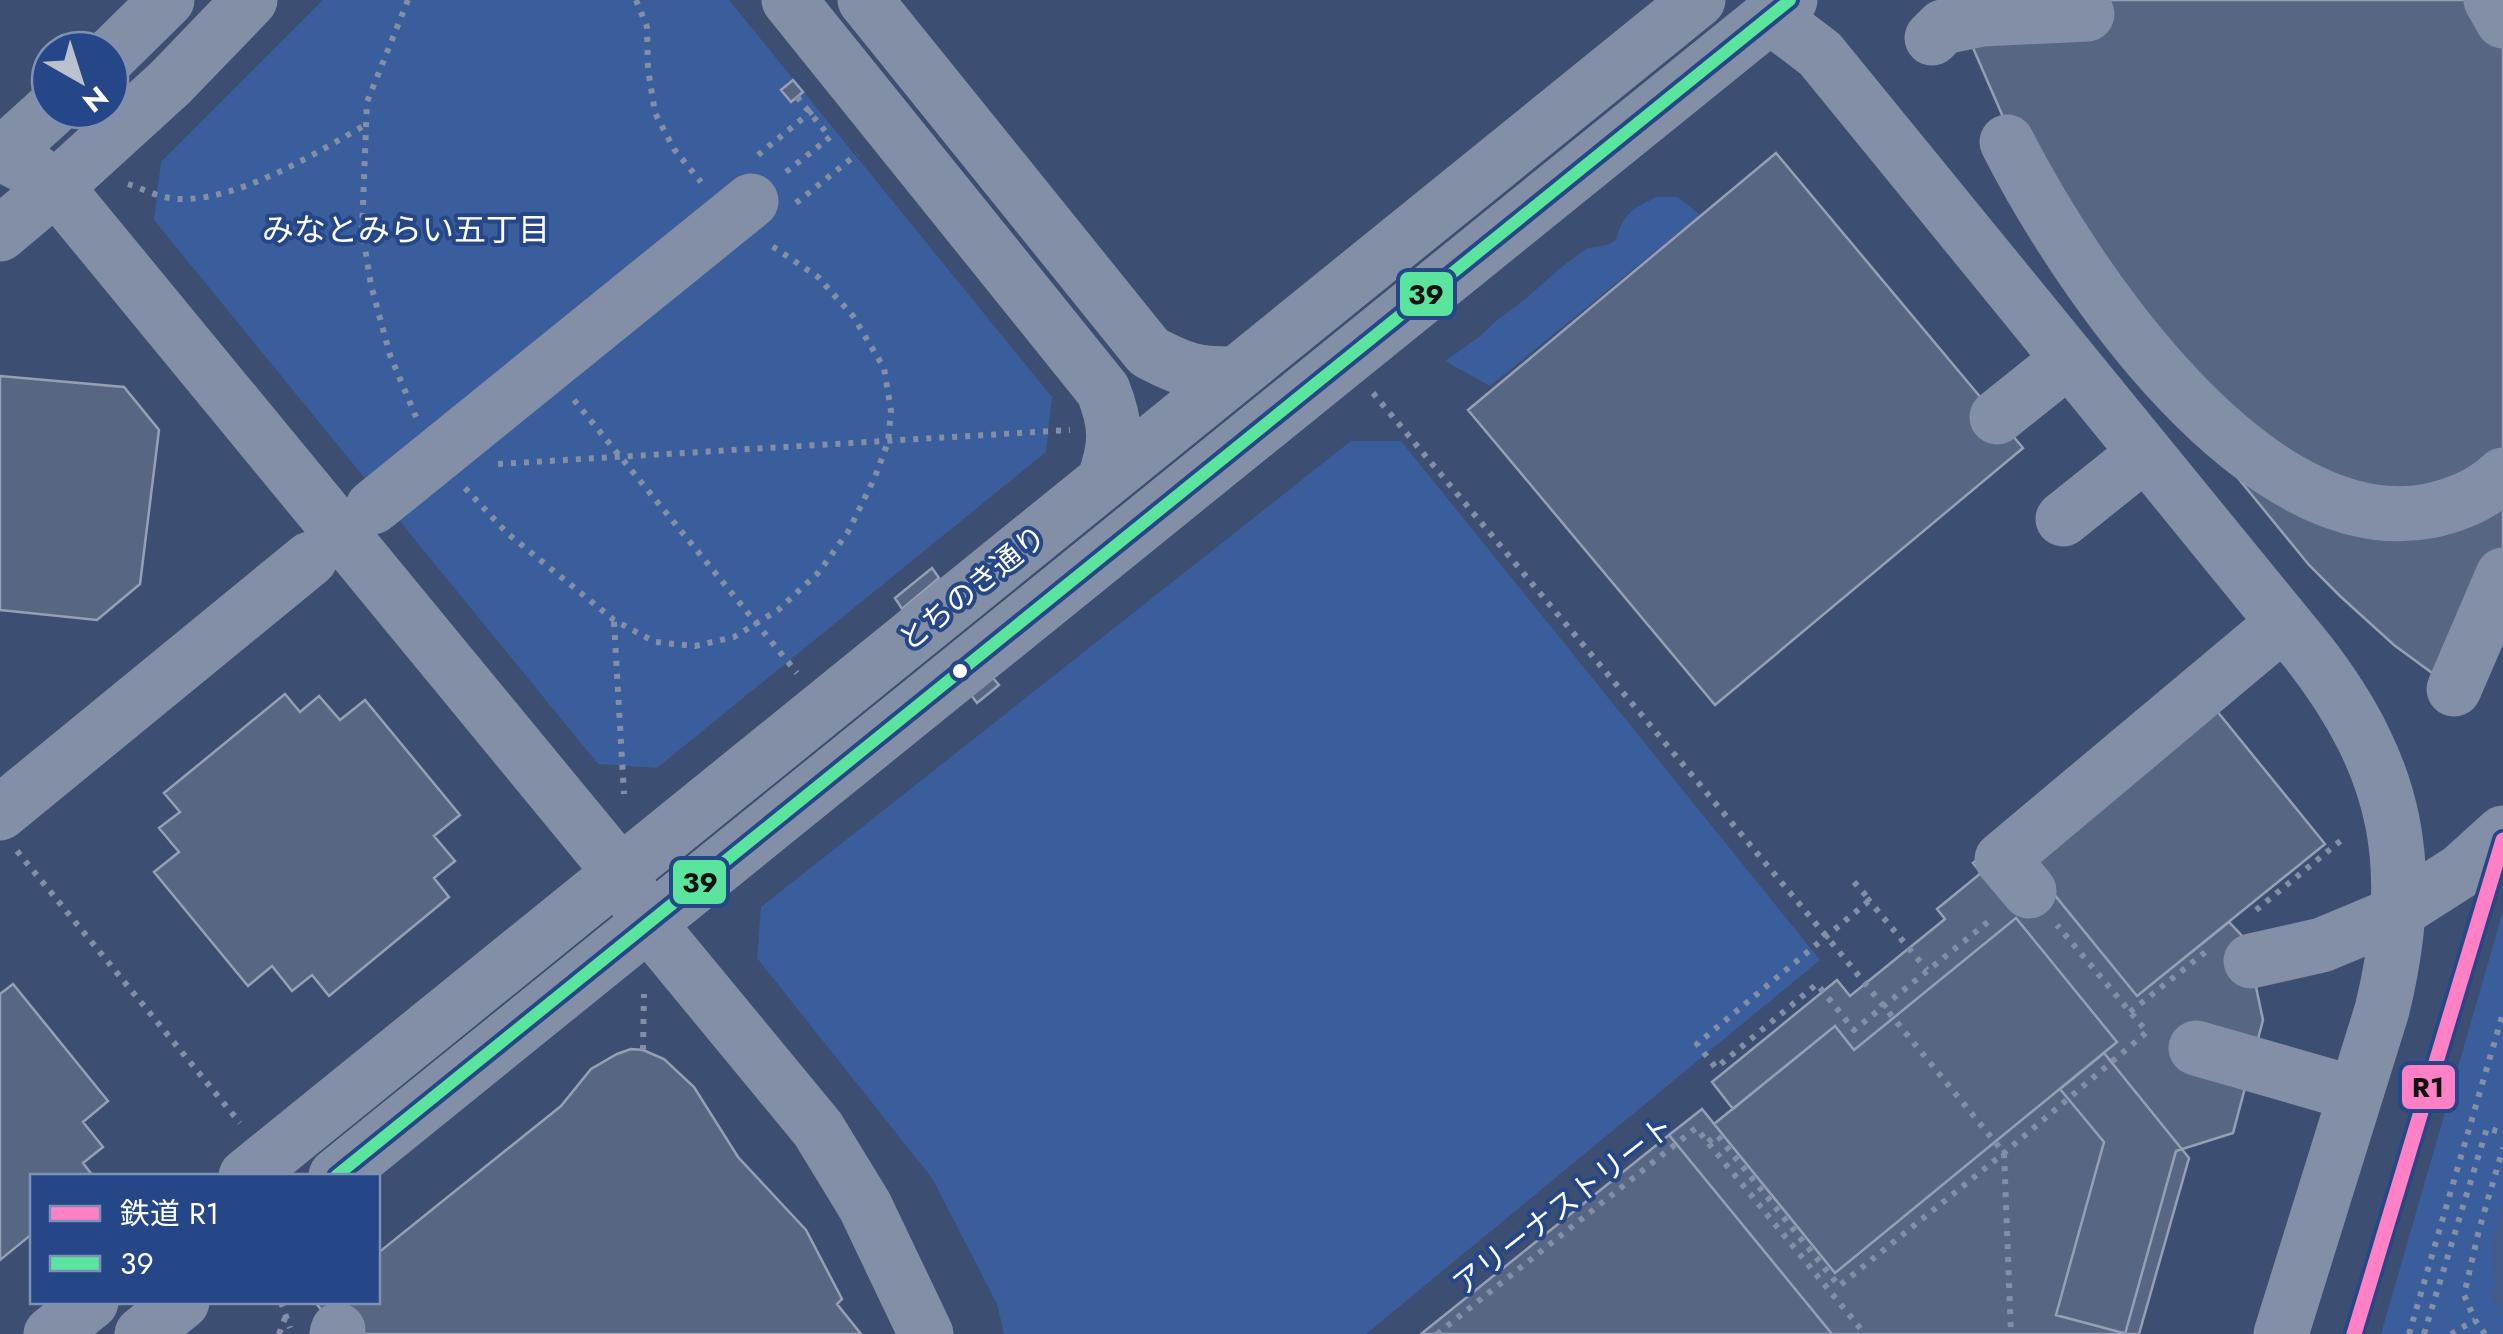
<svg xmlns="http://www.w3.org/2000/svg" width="2503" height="1334" font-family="Jost,'Noto Sans JP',sans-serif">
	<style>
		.green { fill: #3a5d9c }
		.water { fill: #435b89 }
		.building { fill: #576682; stroke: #96a0b5; stroke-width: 2.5 }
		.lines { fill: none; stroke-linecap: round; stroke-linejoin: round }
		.path { stroke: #838fa6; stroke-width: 6; stroke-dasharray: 5 8; stroke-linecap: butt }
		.minor { stroke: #838fa6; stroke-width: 55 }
		.path-bridge { stroke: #838fa6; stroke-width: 6; stroke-dasharray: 5 8; stroke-linecap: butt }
		.minor-bridge { stroke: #838fa6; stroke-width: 55 }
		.bus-1-casing { stroke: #264787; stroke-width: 20 }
		.bus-1 { stroke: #5ae49d; stroke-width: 12 }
		.rail-1-casing { stroke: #264787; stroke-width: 22 }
		.rail-1 { stroke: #ff80c5; stroke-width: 15 }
		.bus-dot { fill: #fff; stroke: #264787; stroke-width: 4 }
		.labels { text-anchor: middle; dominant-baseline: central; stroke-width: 8; stroke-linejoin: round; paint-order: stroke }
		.street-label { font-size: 30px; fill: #fff; stroke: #264787 }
		.neighbourhood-label { font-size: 32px; fill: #fff; stroke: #264787 }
		.line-badge { stroke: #264787; stroke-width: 4 }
		.pale-badge-label { font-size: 28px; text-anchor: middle; font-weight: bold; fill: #111 }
	</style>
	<rect width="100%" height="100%" fill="#3c4e71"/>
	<path class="green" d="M 323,0 L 729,0 L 1052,397 L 1046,452 L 657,768 L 598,764 L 154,220 L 161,162 Z
		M 1656,197 L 1678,197 L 1700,215 L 1490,386 L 1445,361 L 1479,337 L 1496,321 L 1524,300 L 1564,265 L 1588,248 L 1607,245 L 1616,240 C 1623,213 1633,209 1656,197 Z
		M 1351,441 L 1401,441 L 1820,960 L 1366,1334 L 1004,1334 L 997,1304 L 932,1178 L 757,958 L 761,907 Z
		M 2503,911 L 2503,1334 L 2381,1334 Z"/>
	<path class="water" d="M 2503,1200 L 2503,1316 L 2489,1292 L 2496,1288 L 2492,1249 Z"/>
	<path class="building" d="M 1980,0 L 2503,0 L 2503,589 L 2458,692 L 2394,645 L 2340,596 L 2309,565 L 2207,440 L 2013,140 L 1967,34 Z
		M 793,80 L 803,92 L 791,102 L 781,90 Z
		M 1776,153 L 2023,448 L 1715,705 L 1468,410 Z
		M 0,376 L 124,387 L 159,430 L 140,584 L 97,620 L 0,610 Z
		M 932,568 L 939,578 L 902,609 L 895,598 Z
		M 993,678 L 999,685 L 977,703 L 971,695 Z
		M 285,694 L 300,712 L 319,696 L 340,720 L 365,700 L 460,815 L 434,836 L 455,861 L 434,878 L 449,897 L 329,996 L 312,975 L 292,991 L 272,966 L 248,986 L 154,872 L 179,852 L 159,828 L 180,812 L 164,793 Z
		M 2208,700 L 2325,844 L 2137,996 L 2022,855 Z
		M 2151,718 L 2022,855 L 2137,996 L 2229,922 L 2246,940 L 2263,1020 L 2233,1133 L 2176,1151 L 2125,1334 L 1832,1334 L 1669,1135 L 1702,1109 L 1835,1273 L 2117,1042 L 2016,918 L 1854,1050 L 1835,1026 L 1733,1109 L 1712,1082 L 1837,980 L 1850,996 L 1945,919 L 1937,909 L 1981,873 L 1973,863 Z
		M 2016,918 L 2117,1042 L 1835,1273 L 1714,1124 L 1835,1026 L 1854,1050 Z
		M 13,984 L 108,1101 L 83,1122 L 103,1147 L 83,1163 L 93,1176 L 32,1176 L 32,1234 L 0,1260 L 0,994 Z
		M 631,1049 L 643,1050 L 664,1059 L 694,1087 L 738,1157 L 806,1230 L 842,1299 L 837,1304 L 861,1334 L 341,1334 L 315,1302 L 378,1302 L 378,1253 L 561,1106 L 591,1069 L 617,1054 Z
		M 2104,1053 L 2189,1158 L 2139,1334 L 2127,1334 L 2056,1315 L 2104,1142 L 2060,1089 Z
		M 1669,1135 L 1832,1334 L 1421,1334 Z"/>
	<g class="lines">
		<path class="path" d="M 408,0 L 367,102 L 362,230 L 371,285 L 390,355 L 416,417
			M 636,0 L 647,27 L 648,69 L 655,113 L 674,149 L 701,182
			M 758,155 L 818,106
			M 786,172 L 824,142
			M 128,184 C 143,189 163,199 179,199 C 238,201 315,154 365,125
			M 796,203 L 857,154
			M 1373,393 L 1827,937 L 2004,1153 L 2011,1334
			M 574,400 L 797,673
			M 498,464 L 1070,430
			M 465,488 L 507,533 L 614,620 L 655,642 L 695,646 L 734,637 L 778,610 L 818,573 L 848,532 L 875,477 L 888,442 L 891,411 L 884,368 L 853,316 L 818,277 L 769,244
			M 614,622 L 624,794
			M 17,851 L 240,1123
			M 1854,882 L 1870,900 L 1697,1044 L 1716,1068 L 1817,984 L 1854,1030 L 1994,917
			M 1867,898 L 1927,970
			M 2256,910 L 2344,838
			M 2130,1012 L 2208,950
			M 643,1050 L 644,994
			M 1708,1142 L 1717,1135 L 1839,1286 L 2004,1153 L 2147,1032 L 2057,925
			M 281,1302 L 290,1328
			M 279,1334 L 285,1318
			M 1437,1334 L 1696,1128 L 1865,1334
			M 2409,1334 L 2503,1013
			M 2424,1334 L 2487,1128 L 2503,1133
			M 2451,1334 L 2475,1320
			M 2485,1334 L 2475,1320 L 2464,1295 L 2479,1230 L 2503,1148"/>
		<path class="minor" d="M 789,0 L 1103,390 C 1117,425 1117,445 1104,481
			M 865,0 L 1149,352 C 1183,370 1199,376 1237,373
			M 2491,0 L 2503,21
			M 1770,16 L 1820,54 L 2308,652 C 2399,769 2417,867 2382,1010 L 2281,1334
			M 1982,19 L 2087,14
			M 1932,38 L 1943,27 L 1982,19 L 1997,0
			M 110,56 L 167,0
			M 2007,142 C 2075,276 2255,544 2429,511 C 2457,505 2482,495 2503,475
			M 0,153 L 31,169 L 56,187 L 620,872 L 648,923 L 818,1129 L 865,1206 L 926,1334
			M 0,156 L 51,110
			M 0,234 L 56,187 L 170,83 L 250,0
			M 1997,417 L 2047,377
			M 373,507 L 751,201
			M 2063,519 L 2123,471
			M 2454,689 L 2503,575
			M 0,813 L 310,559
			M 2029,891 L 2002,859 L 2262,641
			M 2196,1048 L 2328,1086
			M 246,1176 L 1698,0
			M 336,1176 L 1790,0
			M 51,1334 L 91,1302
			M 142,1334 L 182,1302
			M 337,1334 L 338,1330"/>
		<path class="path-bridge" d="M 797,97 L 830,137 L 824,142"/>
		<path class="minor-bridge" d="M 2251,961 L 2322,945 L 2389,917 L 2461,871 L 2503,833"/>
		<defs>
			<path id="bus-1" d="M 336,1176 L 1790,0"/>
		</defs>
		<use href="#bus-1" class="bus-1-casing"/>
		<use href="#bus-1" class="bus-1"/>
		<defs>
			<path id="rail-1" d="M 2354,1334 L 2503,840"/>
		</defs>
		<use href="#rail-1" class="rail-1-casing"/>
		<use href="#rail-1" class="rail-1"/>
	</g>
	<circle class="bus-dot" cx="960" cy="671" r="9"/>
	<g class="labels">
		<g class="street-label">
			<text transform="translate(972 588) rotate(-39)">とちのき通り</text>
			<text transform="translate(1563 1205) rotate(-38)">アリーナストリート</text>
		</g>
		<g class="neighbourhood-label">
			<text x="406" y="230">みなとみらい五丁目</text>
		</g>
	</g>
	<g class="line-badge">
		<rect x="1398" y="270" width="57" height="48" rx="10" fill="#5ae49d"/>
		<rect x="671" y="858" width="57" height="48" rx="10" fill="#5ae49d"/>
		<rect x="2400" y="1063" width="57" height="48" rx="10" fill="#ff80c5"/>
	</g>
	<g class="pale-badge-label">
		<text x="1426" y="304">39</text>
		<text x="700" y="892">39</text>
		<text x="2428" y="1097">R1</text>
	</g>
	<rect x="30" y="1174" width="350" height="130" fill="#264787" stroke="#7d91b7" stroke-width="2.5"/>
	<rect x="50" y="1206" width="50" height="15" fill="#ff80c5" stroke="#7d91b7" stroke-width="2.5"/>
	<text x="120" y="1224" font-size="30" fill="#ffffff">鉄道 R1</text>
	<rect x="50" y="1256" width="50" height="15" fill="#5ae49d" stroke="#7d91b7" stroke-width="2.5"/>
	<text x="120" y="1274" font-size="30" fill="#ffffff">39</text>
	<g transform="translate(80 80) rotate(141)"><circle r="48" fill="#264787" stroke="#7d91b7" stroke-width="2.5"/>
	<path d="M0-8L18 38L0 25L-18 38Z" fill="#bbc1cd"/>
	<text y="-15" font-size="28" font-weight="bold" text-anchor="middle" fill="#ffffff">N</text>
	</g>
</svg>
